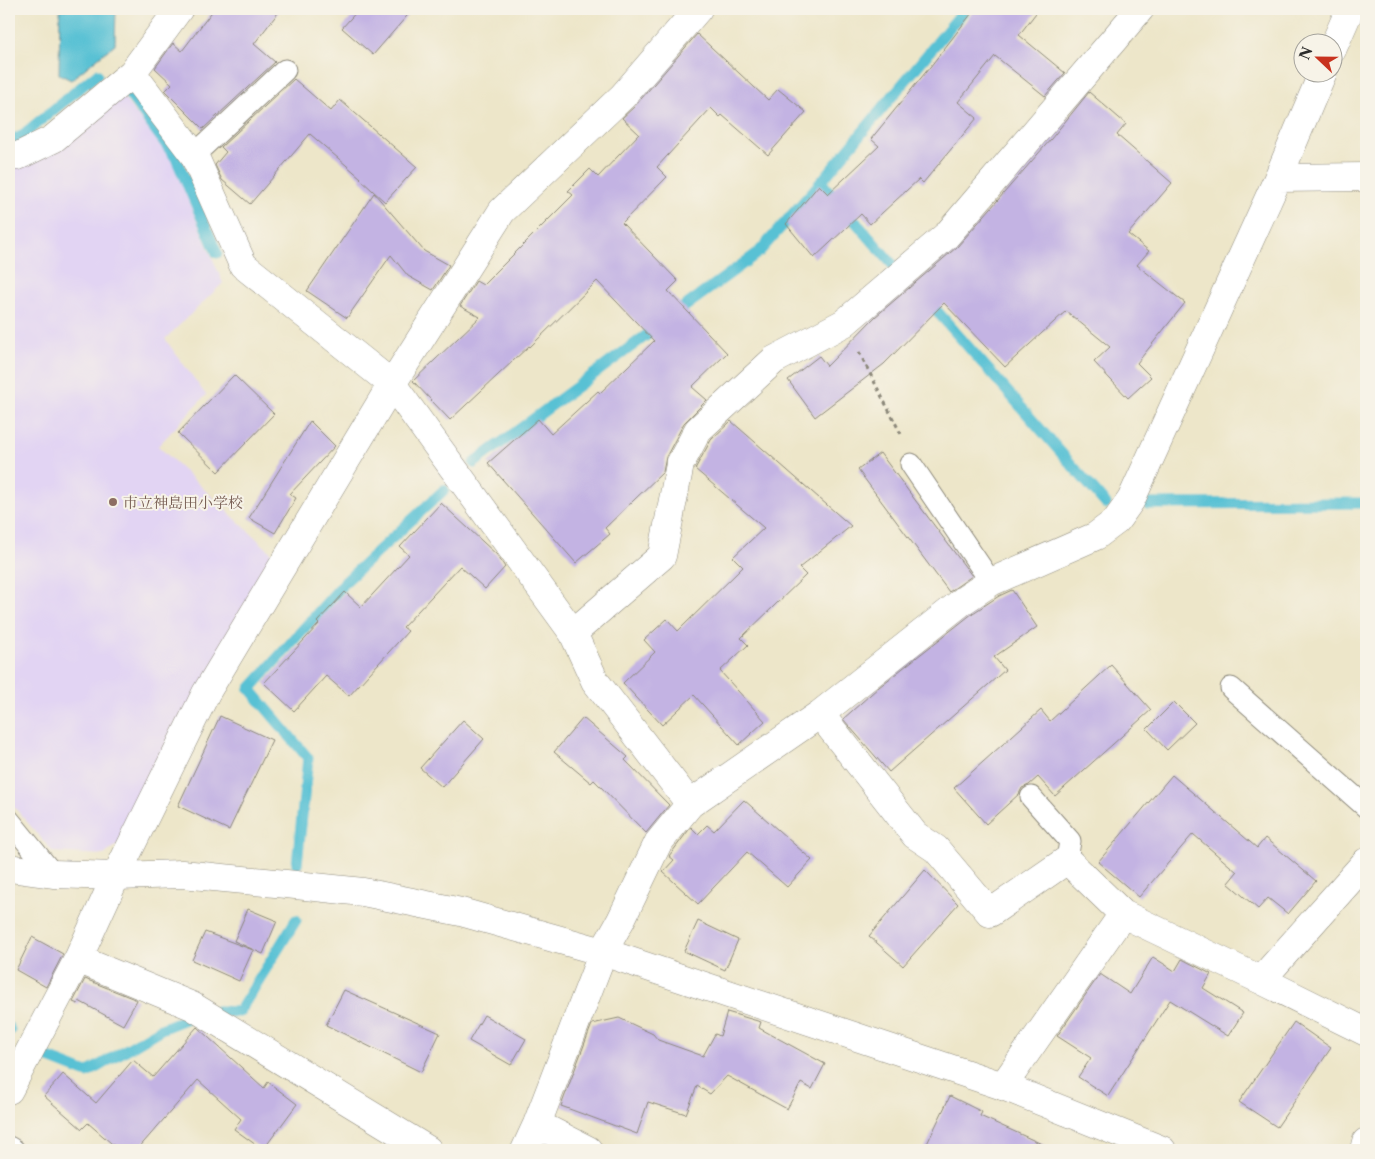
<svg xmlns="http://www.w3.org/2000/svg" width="1375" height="1159" font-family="'Libre Caslon Text','Noto Serif JP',serif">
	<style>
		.built { fill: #e2d4f3 }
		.water { fill: #58c1d4; stroke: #427680 }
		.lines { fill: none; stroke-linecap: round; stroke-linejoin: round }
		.stream { stroke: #58c1d4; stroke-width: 11 }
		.building { fill: #c3b3e3 }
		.lane-casing { stroke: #8c887a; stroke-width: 23 }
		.street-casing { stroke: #8c887a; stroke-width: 29 }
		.secondary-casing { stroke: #8c887a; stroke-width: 29 }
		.path { stroke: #8c887a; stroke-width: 3; stroke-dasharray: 4 4; stroke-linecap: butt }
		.lane { stroke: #fff; stroke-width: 21 }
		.street { stroke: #fff; stroke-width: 28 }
		.secondary { stroke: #fff; stroke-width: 28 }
		.education-dot { fill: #8d6e63; stroke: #f7f3e8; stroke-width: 2 }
		.labels { text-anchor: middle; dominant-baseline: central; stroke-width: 4; stroke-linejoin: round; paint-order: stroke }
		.education-label { font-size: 15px; fill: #785e54; stroke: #f7f3e8; text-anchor: start }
	</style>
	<rect width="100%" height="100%" fill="#f7f3e8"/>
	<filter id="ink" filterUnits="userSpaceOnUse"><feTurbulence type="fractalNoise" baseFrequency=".02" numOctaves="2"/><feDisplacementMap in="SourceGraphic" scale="10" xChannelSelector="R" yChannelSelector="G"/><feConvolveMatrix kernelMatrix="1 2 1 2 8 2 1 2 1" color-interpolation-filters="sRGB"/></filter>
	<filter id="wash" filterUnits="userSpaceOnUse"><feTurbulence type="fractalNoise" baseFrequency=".0096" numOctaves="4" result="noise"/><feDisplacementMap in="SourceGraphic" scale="20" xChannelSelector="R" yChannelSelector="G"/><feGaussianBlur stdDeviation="1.12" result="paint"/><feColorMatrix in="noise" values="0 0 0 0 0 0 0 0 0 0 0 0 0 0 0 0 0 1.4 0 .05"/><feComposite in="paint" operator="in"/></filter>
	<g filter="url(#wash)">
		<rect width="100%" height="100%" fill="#ede6c9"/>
		<path class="built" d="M 121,95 L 170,157 L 223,283 L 165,339 L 206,395 L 158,446 L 276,557 L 122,841 L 104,855 L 53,852 L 9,801 L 9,168 Z"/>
		<path class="water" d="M 60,9 L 116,9 L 115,44 L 71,80 L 59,74 Z"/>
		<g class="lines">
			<path class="stream" d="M 129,94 L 176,158 L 217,253
				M 9,138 L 19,138 L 97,74
				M 821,182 L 893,265
				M 928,301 L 1106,504
				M 672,316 L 759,252 L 821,182 L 965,9
				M 474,463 L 659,326
				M 1148,504 L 1366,503
				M 297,864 L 308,758 L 250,689 L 346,581 L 444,490
				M 217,1011 L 239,1012 L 296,920
				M 9,1028 L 10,1030
				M 46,1057 L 87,1073 L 161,1029 L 193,1016"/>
		</g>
		<g id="blocks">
			<path class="building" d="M 214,9 L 281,9 L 254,44 L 275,62 L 203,129 L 165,91 L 172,84 L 155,68 L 173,43 L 182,51 Z
				M 359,9 L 413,9 L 373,55 L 342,28 Z
				M 975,9 L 1039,9 L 1019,35 L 1065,73 L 1045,96 L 995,56 L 958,102 L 977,118 L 923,183 L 919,179 L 870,224 L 861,214 L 814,258 L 786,224 L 819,185 L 828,194 L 879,146 L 871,139 L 930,67 Z
				M 697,34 L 768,100 L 778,89 L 806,112 L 768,155 L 722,115 L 720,117 L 711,108 L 657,167 L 667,177 L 622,223 L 678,281 L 668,291 L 727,353 L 692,387 L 707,400 L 684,423 L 666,457 L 663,472 L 605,528 L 610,534 L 576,563 L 488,463 L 538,419 L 551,434 L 598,391 L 600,393 L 654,341 L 597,281 L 530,347 L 529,346 L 450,420 L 413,381 L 480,317 L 460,306 L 476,281 L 483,285 L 573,195 L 568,191 L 590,169 L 598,177 L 639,134 L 622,118 L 635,106 Z
				M 294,79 L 331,111 L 340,100 L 417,167 L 385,202 L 360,179 L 361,178 L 310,134 L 250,204 L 222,180 L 215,165 L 226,152 L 221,147 Z
				M 1089,92 L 1126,124 L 1117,135 L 1172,183 L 1128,234 L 1149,251 L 1137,265 L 1185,303 L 1137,363 L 1151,377 L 1128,398 L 1094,362 L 1110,347 L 1066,311 L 1005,367 L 944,303 L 884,364 L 815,417 L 788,380 L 819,356 L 827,366 L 875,317 L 957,247 L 1051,139 Z
				M 374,193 L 424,251 L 449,265 L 433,290 L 408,276 L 391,255 L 347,318 L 307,291 Z
				M 234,375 L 274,414 L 218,472 L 178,433 Z
				M 310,421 L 335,446 L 290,494 L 296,498 L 275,533 L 249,518 Z
				M 731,421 L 851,526 L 799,568 L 806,575 L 741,638 L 748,645 L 720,671 L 765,721 L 739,745 L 694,695 L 662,725 L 623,683 L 655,652 L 644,640 L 667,619 L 678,631 L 743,567 L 733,557 L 764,528 L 695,469 L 711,440 Z
				M 880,453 L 972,576 L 949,592 L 858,470 Z
				M 441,503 L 497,555 L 505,567 L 485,589 L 460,566 L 403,627 L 408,631 L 349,696 L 326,676 L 294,711 L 264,683 L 319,624 L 317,622 L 345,592 L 361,607 L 409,555 L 400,547 Z
				M 1012,590 L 1037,627 L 994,657 L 1005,670 L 889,772 L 843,719 L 879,687 L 973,613 L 999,596 Z
				M 1111,665 L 1151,710 L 1055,796 L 1038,777 L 1029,785 L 1022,788 L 1019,794 L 986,824 L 954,788 L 1041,710 L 1050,721 Z
				M 1174,702 L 1195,723 L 1167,750 L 1147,729 Z
				M 220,716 L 272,740 L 229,830 L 178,806 Z
				M 583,718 L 628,757 L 625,760 L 669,805 L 646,833 L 594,780 L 591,783 L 554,752 Z
				M 463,720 L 484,739 L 442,787 L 420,768 Z
				M 1172,775 L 1257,848 L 1265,838 L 1316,881 L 1288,914 L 1268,898 L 1258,909 L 1228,883 L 1237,872 L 1193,834 L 1139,897 L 1098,862 Z
				M 744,800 L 812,860 L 787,887 L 747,852 L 698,904 L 663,872 L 674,860 L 669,856 L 691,827 L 698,834 L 707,825 L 714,831 Z
				M 925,870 L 958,904 L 903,966 L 869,936 Z
				M 248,909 L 277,921 L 263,954 L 234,941 Z
				M 698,921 L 738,940 L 725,970 L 684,951 Z
				M 205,932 L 253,950 L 239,981 L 192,960 Z
				M 32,937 L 63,954 L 46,987 L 16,970 Z
				M 1153,957 L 1175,971 L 1182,959 L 1211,974 L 1203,988 L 1243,1013 L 1228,1036 L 1170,1000 L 1108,1096 L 1078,1077 L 1091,1058 L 1057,1036 L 1100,974 L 1130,994 Z
				M 85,979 L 137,1000 L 123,1025 L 79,1001 L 78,1004 L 73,1002 Z
				M 344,990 L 440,1033 L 421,1072 L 326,1025 Z
				M 727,1012 L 761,1022 L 759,1028 L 825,1064 L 812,1089 L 801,1083 L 787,1109 L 727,1076 L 710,1094 L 697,1086 L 686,1114 L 648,1102 L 637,1134 L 561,1106 L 592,1024 L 619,1018 L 653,1034 L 658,1040 L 703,1056 L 715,1034 L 720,1036 Z
				M 484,1015 L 526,1039 L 511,1065 L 469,1041 Z
				M 1294,1022 L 1331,1048 L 1277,1127 L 1239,1102 Z
				M 197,1027 L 264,1088 L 268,1082 L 297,1104 L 263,1150 L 234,1129 L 241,1119 L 198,1080 L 137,1150 L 119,1150 L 88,1123 L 82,1129 L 44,1096 L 63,1074 L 96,1103 L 133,1060 L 153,1077 Z
				M 950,1096 L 982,1112 L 980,1116 L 1055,1150 L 924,1150 Z"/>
		</g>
	</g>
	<g filter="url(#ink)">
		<use href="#blocks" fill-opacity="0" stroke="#8c887a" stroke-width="1"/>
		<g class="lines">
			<defs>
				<path id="lane" d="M 194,155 L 285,70
					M 911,464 L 991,582
					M 1231,688 L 1366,807
					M 1031,797 L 1070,841 L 1067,860
					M 9,820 L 53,874
					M 9,1147 L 14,1150"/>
				<path id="street" d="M 1332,50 L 1350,9
					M 132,73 L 194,155 L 243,265 L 392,384 L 573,633 L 595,681 L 690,804
					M 9,156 L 18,156 L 53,139 L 132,73 L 179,9
					M 1278,178 L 1366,177
					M 573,633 L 662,556 L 680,464 L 698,430 L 774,360 L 844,323 L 947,235 L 1140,9
					M 820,714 L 915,835 L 936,849 L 990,913 L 1067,860 L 1123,914
					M 78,959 L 192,1006 L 428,1150
					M 1261,980 L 1366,862
					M 1003,1086 L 1123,914 L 1261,980 L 1366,1032
					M 9,1090 L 78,959 L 116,876 L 206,693 L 392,384 L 502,211 L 623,96 L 698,9
					M 537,1124 L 588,1150
					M 525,1150 L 537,1124 L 603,952 L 621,920 L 658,843 L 690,804 L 820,714 L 964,600 L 991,582 L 1096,536 L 1116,521 L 1131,500 L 1278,178 L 1323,72
					M 1364,1150 L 1366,1142"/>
				<path id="secondary" d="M 9,868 L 53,874 L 116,876 L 182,874 L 286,884 L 363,892 L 461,912 L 603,952 L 1003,1086 L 1162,1150"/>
			</defs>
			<use href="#lane" class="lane-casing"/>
			<use href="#street" class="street-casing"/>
			<use href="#secondary" class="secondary-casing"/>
			<path class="path" d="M 859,352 L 902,436"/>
			<use href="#lane" class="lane"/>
			<use href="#street" class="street"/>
			<use href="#secondary" class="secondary"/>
		</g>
	</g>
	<circle class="education-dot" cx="113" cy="502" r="5"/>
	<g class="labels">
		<g class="education-label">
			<text x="123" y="502">市立神島田小学校</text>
		</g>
	</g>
	<rect width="1375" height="1159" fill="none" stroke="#f7f3e8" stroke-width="30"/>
	<g transform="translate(1318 58) rotate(292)"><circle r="24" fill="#f7f3e8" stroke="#a5a39c"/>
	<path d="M0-4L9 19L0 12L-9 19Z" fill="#c8321e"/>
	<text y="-8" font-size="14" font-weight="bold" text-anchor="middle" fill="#2b2b2b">N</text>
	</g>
</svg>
